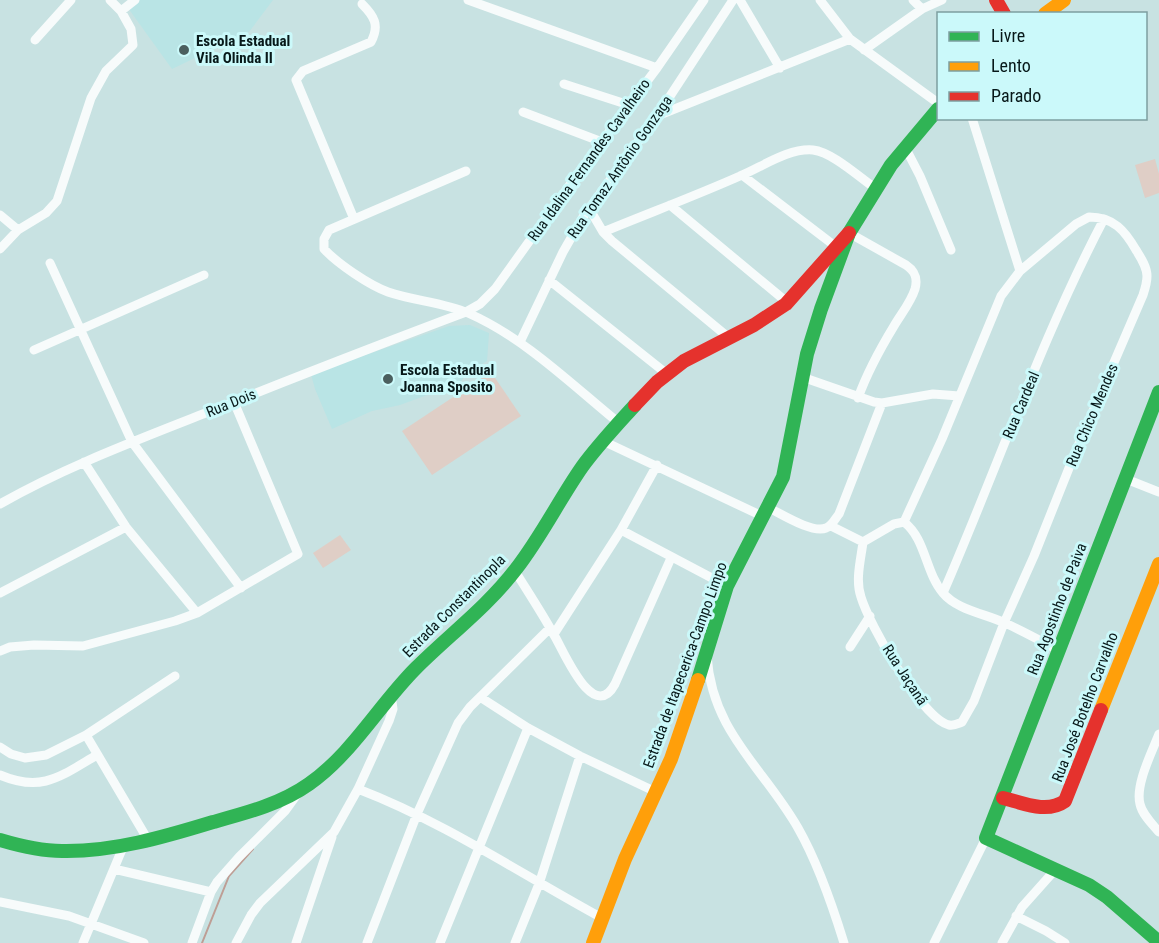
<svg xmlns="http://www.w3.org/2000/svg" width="1159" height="943" font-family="'Roboto Condensed',sans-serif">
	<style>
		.built { fill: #b9e4e5 }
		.grass { fill: #dfcec6 }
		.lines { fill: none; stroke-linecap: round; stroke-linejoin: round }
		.stream { stroke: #be9e95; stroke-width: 2 }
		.street { stroke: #f7fbfb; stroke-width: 9 }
		.fast { stroke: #30b455; stroke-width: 14 }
		.slow { stroke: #ff9f0a; stroke-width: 14 }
		.jam { stroke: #e5322d; stroke-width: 14 }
		.poi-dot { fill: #4b5f5f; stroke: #cbf9fa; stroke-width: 2 }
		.labels { text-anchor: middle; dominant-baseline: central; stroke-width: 6; stroke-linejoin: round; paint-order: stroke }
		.poi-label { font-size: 15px; font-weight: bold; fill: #071819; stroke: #cbf9fa; text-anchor: start }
		.street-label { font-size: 15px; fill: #071819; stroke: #cbf9fa }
	</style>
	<rect width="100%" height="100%" fill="#c8e2e2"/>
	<path class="built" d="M 138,0 L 273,0 L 249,32 L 172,69 L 128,8 Z
		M 470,325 L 489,333 L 487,361 L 466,374 L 460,383 L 400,405 L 372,411 L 332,429 L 315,389 L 311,374 L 449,326 Z"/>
	<path class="grass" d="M 1155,159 L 1159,174 L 1159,193 L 1145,198 L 1135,165 Z
		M 491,372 L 521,416 L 432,475 L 402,431 Z
		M 340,535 L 351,550 L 323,568 L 313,553 Z"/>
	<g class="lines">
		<path class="stream" d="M 202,943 L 229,876 L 253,849"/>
		<path class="street" d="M 110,0 L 121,11 L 135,0
			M 468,0 L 657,68
			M 740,0 L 780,68
			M 820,0 L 850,39 L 938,103
			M 913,0 L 922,9
			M 35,40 L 71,0
			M 864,50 L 922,9 L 942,0
			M 564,84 L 629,105
			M 523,112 L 602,142
			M 657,116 L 850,39
			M 972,118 L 1020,271
			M 905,147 L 920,176 L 951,250
			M 466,171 L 329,230 L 324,239 L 324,249 C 338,264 369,285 388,292 C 414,301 443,302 468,313 C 525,338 571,384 619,423
			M 742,175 L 835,246
			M 670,205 L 788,303
			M 589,208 L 603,232 L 612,241 L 728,337
			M 0,215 L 18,230
			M 1089,217 C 1114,217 1125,231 1136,250 C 1141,258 1147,267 1147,276 C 1147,283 1145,289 1143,295 L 1075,453 L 1034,556 L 1004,623 L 974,701 L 962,722 C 957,724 954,726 949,725 C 922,719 869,624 861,597 C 855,580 861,559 863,542 L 894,524 L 904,522 L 942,439 L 1001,296 L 1020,271 L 1076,224 Z
			M 354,219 L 296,80 L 303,71 L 371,42 C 380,25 374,16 362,4
			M 603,232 C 649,213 695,196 740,176 C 762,167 788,148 813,150 C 832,152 859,177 875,188
			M 849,233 L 906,265 C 915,271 918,278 915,289 C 911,302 901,314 894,326 C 880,349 867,373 858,398
			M 0,249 L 18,230 L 46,213 L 57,201 L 91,98 L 106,71 L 133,45 L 131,29 L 121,11
			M 50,263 L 132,442 L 241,588
			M 549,280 L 667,374
			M 520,342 L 563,252 L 583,217 L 657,116 L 733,0
			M 34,350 L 204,275
			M 802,377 L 874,402 L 882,403 L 933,394 L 959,396
			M 603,441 L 762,516
			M 84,462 L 126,527 L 197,613
			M 1126,479 L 1159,492
			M 0,504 C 65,467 135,441 203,414 C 291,379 378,345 466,312 L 480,304 L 495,289 L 579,172 L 657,68 L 704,0
			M 767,507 C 780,513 812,534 826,528 C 832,526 835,519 839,514 L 882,403
			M 904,522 C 926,539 925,572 943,593 C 957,610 986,614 1005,623 C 1023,631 1041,641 1058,650
			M 831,526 L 863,542
			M 621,530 L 727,586
			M 515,571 C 528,592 542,613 554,635 C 563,649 593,725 615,684 L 671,558
			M 0,593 L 126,527
			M 943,593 C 997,469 1041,339 1104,219
			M 554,634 L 621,530 L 657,465
			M 850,647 L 870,616
			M 0,651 L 10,647 L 34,645 L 83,646 L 175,621 L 197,613 L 298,554 L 234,402
			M 707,656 C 712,732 763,767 798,828 C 818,863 832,904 844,943
			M 480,697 L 528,728 L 580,756 L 656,792
			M 1159,734 C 1152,752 1135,785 1140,804 C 1142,814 1152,824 1159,832
			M 86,735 L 148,840
			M 0,747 L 11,754 L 25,758 L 46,755 L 86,735 L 175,676
			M 0,775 C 42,793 61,776 97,755
			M 358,789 C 444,822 521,874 602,918
			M 114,869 L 211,892
			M 0,902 L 69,916 L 144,943
			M 1016,916 L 1046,931 L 1065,943
			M 83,943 L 123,847
			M 192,943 L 211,892 L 217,882 L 239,857 L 285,811 L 298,793
			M 236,943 L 251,915 L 260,903 L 334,832 L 358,789 L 389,721 L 393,709 L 391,694
			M 296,943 L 332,837
			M 367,943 L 417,814 L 458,723 L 470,707 L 550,628
			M 440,943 L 528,728
			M 515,943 L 539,884 L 580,756
			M 934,943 L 986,838
			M 1002,943 L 1022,907 L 1055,870"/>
		<path class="fast" d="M 1159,392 L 986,838 L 1089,885 L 1107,897 L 1159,942
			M 698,680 L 727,586 L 783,477 L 807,354 L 821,309 L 849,233 L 891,165 L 938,109
			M 0,840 C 20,846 41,851 62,851 C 113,852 164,837 213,822 C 246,813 281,804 309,784 C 352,754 379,705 416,668 C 449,635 487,607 516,569 C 541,537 559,500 582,467 C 598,445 617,425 635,405"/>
		<path class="slow" d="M 1045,14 L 1064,0
			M 1101,710 L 1159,564
			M 593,943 L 625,859 L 671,759 L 698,680"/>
		<path class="jam" d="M 996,0 L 1004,14
			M 635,405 L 657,382 L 684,361 L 754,325 L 786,304 L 849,233
			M 1003,798 C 1023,803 1047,814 1065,801 L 1101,710"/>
	</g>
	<g class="poi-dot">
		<circle cx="184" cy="50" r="6"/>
		<circle cx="388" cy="379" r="6"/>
	</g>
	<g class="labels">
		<g class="poi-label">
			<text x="196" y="41">Escola Estadual<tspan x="196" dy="17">Vila Olinda II</tspan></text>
			<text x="400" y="370">Escola Estadual<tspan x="400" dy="17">Joanna Sposito</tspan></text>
		</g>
		<g class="street-label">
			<text transform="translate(589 160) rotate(-54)">Rua Idalina Fernandes Cavalheiro</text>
			<text transform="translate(620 167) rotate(-55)">Rua Tomaz Antônio Gonzaga</text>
			<text transform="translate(231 403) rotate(-22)">Rua Dois</text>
			<text transform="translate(1021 405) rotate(-67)">Rua Cardeal</text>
			<text transform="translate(1092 415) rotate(-67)">Rua Chico Mendes</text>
			<text transform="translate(454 606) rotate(-45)">Estrada Constantinopla</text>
			<text transform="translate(1057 609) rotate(-69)">Rua Agostinho de Paiva</text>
			<text transform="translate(685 665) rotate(-70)">Estrada de Itapecerica-Campo Limpo</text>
			<text transform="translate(905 675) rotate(57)">Rua Jaçanã</text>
			<text transform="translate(1085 707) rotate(-69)">Rua José Botelho Carvalho</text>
		</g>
	</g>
	<rect x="937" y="12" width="210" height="108" fill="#cbf9fa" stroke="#7d9fa0" stroke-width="1.5"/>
	<rect x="949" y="32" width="30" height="9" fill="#30b455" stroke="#7d9fa0" stroke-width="1.5"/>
	<text x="991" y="42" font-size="18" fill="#071819">Livre</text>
	<rect x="949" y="62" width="30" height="9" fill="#ff9f0a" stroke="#7d9fa0" stroke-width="1.5"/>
	<text x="991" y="72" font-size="18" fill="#071819">Lento</text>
	<rect x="949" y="92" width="30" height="9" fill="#e5322d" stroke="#7d9fa0" stroke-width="1.5"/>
	<text x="991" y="102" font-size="18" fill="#071819">Parado</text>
</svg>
